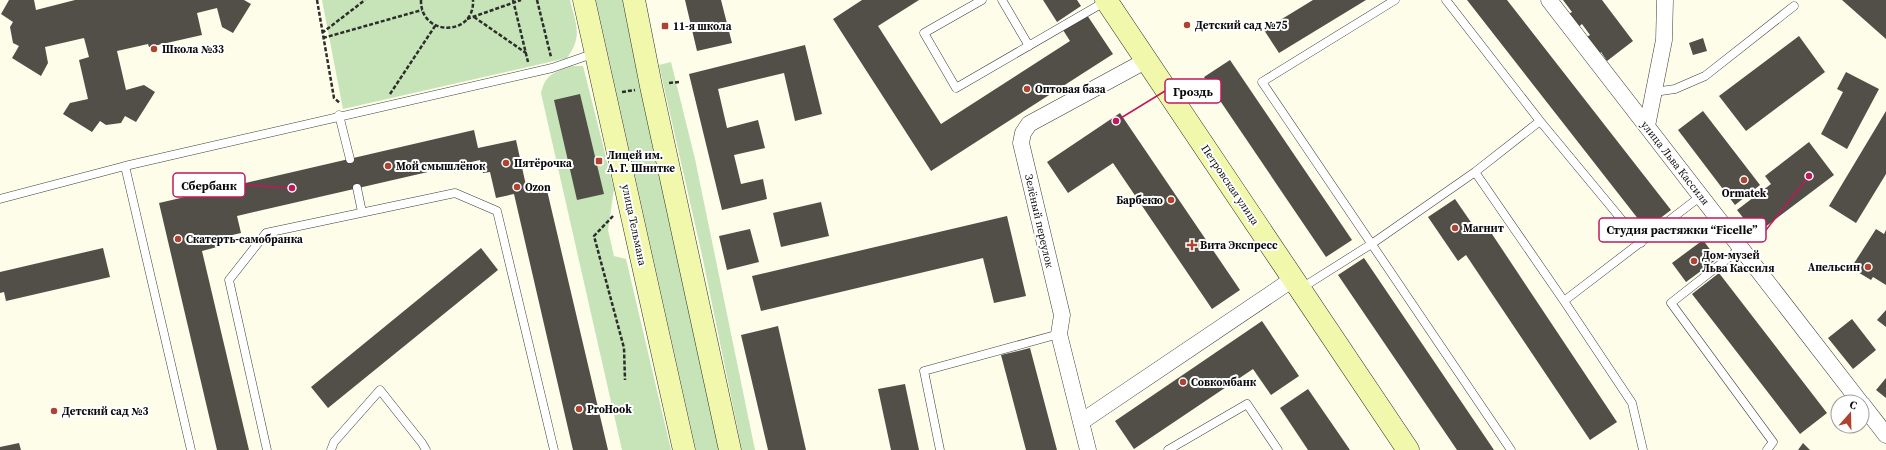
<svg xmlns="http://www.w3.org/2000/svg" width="1886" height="450" font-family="'Source Serif 4',serif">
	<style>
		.green { fill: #c6e4b8 }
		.building { fill: #524e48 }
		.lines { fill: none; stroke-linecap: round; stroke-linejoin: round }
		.service-casing { stroke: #3e3e3e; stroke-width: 9 }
		.minor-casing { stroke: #3e3e3e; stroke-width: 17 }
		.secondary-casing { stroke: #2d2d2d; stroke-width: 23 }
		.path { stroke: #2d2d2d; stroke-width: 2.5; stroke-dasharray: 4 2; stroke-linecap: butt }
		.service { stroke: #fff; stroke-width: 8 }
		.minor { stroke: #fff; stroke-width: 16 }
		.secondary { stroke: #f1f8ab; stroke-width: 22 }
		.poi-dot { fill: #ae432f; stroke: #fff; stroke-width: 1.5 }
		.labels { text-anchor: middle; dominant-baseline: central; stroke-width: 4; stroke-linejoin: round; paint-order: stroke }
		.poi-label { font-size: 11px; font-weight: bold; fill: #0b0b0b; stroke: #fff; text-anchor: start }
		.street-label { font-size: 11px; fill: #0b0b0b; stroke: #fff }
		.leader { fill: none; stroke: #c2185b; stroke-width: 1.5 }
		.callout-dot { fill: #c2185b; stroke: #fff; stroke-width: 1.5 }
		.callout { fill: #fff; stroke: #c2185b; stroke-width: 1.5 }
		.callout-label { font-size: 12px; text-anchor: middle; font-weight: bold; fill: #0b0b0b }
	</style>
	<rect width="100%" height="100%" fill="#fdfdea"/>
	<path class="green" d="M 322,0 L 570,0 C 576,25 583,36 567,58 L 343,109 Z
		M 596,0 L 624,0 L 721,450 L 696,450 Z
		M 671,62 L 695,159 L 755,450 L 742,450 L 702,255 L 659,65 Z
		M 571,66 L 583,66 L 614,189 L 608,230 L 614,256 L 626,259 L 671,450 L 622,450 L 541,93 C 546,74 553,73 571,66 Z"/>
	<path class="building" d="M 9,0 L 34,0 L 36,10 L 75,0 L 244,0 L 251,4 L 233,33 L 222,27 L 217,8 L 197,13 L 202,35 L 149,47 L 148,44 L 117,51 L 126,90 L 144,85 L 155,92 L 136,122 L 125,116 L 121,123 L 106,125 L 100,121 L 92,132 L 63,114 L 70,103 L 88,99 L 79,60 L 89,57 L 84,38 L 45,47 L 48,63 L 41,76 L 12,58 L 19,46 L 13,43 L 10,27 L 13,22 L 1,14 Z
		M 685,0 L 721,0 L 732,43 L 697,51 Z
		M 862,0 L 919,0 L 878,26 L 941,124 L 1070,41 L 1063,30 L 1087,15 L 1113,54 L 931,171 L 833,19 Z
		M 1043,0 L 1077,0 L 1081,6 L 1057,22 Z
		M 1313,0 L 1366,0 L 1279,53 L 1264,30 Z
		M 1467,0 L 1507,0 L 1671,210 L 1646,229 Z
		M 1563,0 L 1602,0 L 1633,41 L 1607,61 L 1601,52 L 1598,55 L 1585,38 L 1590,35 L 1582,24 L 1577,28 L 1567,15 L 1572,12 Z
		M 1842,0 L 1886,0 L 1886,39 Z
		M 1799,36 L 1825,72 L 1746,131 L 1719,96 Z
		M 1703,38 L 1707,51 L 1693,55 L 1689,43 Z
		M 805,45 L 822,114 L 795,121 L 784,73 L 718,89 L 727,128 L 758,120 L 765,148 L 734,155 L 741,184 L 763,179 L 767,199 L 722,210 L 689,74 Z
		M 1230,60 L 1352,240 L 1326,257 L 1204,77 Z
		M 1846,72 L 1879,89 L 1847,149 L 1821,134 L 1843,92 L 1837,89 Z
		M 580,94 L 604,194 L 577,200 L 554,100 Z
		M 1703,111 L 1760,185 L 1735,205 L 1678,130 Z
		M 1886,111 L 1886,174 L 1856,223 L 1829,206 Z
		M 1120,113 L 1240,290 L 1212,309 L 1113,163 L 1068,193 L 1047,162 Z
		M 474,130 L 478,148 L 516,140 L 527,190 L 546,186 L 608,450 L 573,450 L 514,194 L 496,198 L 490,172 L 483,173 L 480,160 L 237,216 L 241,233 L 215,239 L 217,247 L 202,251 L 249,450 L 217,450 L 159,203 Z
		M 1809,142 L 1834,175 L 1756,234 L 1737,210 L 1771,184 L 1765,176 Z
		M 1455,199 L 1477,231 L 1486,225 L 1617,422 L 1590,440 L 1466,255 L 1458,261 L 1428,217 Z
		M 821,202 L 829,236 L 781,247 L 773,213 Z
		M 1007,216 L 1026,296 L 994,303 L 983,258 L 761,311 L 752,276 Z
		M 750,229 L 759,262 L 727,270 L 719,236 Z
		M 1876,229 L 1884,234 L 1886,230 L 1886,285 L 1873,277 L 1871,280 L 1851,268 Z
		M 1703,240 L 1717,259 L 1686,282 L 1672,263 Z
		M 103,248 L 110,277 L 6,301 L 4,292 L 0,293 L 0,272 Z
		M 481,248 L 498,270 L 328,408 L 311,387 Z
		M 1364,258 L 1494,450 L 1457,450 L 1338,275 Z
		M 1719,273 L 1827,413 L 1800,434 L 1692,294 Z
		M 1886,310 L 1886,327 L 1877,320 Z
		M 1852,319 L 1876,350 L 1853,369 L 1828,338 Z
		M 1262,321 L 1299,376 L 1271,395 L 1253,369 L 1134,449 L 1115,421 Z
		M 778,326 L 806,450 L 768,450 L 741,335 Z
		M 1030,348 L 1057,450 L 1026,450 L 1001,355 Z
		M 1886,378 L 1886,398 L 1876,390 Z
		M 905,384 L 919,450 L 891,450 L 878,389 Z
		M 1308,389 L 1350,450 L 1308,450 L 1280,408 Z
		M 19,443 L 21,450 L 0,450 L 0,447 Z
		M 1803,443 L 1810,450 L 1798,450 Z"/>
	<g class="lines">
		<defs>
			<path id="service" d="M 982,0 L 924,33 L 956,88 L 1106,1
				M 1002,0 L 1029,46
				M 1395,0 L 1262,82 L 1511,450
				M 1446,0 L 1540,121 L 1641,243
				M 1654,92 L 1675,89 L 1705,76 L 1794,6
				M 339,115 L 350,159
				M 125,166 L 191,450
				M 1475,172 L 1564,301 L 1632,403 L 1643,450
				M 357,188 L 362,212
				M 0,199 L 125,166 L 552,68 L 595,53
				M 1741,248 L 1671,303 L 1773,442 L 1767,450
				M 1300,289 L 1373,243 L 1475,172 L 1540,121
				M 1564,301 L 1701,196
				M 267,450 L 229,280 L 266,233 L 455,193 L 497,211 L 554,450
				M 331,450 L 334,442 L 380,390 L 422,443 L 426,450
				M 940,450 L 924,371 L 1059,334
				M 1168,450 L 1247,404 L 1278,450"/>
			<path id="minor" d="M 1549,0 L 1860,402
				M 1647,126 L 1664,40 L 1665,0
				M 1862,404 L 1886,435
				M 1081,422 L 1293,279
				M 1088,450 L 1059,334 L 1062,315 L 1021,143 L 1023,133 L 1029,124 L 1147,60"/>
			<path id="secondary" d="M 584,0 L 684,450
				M 634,0 L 651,86 L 730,450
				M 1106,0 L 1408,450"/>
		</defs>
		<use href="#service" class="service-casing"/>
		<use href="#minor" class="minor-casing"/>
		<use href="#secondary" class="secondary-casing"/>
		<path class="path" d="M 317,0 L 334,98 L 340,103
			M 421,0 C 420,37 475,37 473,0
			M 513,0 L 528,62
			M 537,0 L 551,57
			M 474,17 L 526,53
			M 467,19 L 521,0
			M 322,33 L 365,0
			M 323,38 L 422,10
			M 669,83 L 679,82
			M 622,92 L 635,90
			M 390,94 L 435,26
			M 613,216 L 594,236 L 624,348 L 625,380"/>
		<use href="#service" class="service"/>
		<use href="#minor" class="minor"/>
		<use href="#secondary" class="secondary"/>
	</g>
	<g class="poi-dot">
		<circle cx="1187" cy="25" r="4"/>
		<rect x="661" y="22" width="8" height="8" rx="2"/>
		<circle cx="154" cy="49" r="4"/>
		<circle cx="1027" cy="89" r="4"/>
		<rect x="595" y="157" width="8" height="8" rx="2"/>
		<circle cx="506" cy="163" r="4"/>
		<circle cx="388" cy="166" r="4"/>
		<circle cx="1744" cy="180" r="4"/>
		<circle cx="517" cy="187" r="4"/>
		<circle cx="1171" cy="200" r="4"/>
		<circle cx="1455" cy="228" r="4"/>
		<circle cx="178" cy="239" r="4"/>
		<path d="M1190 239h4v4h4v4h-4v4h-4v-4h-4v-4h4z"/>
		<circle cx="1694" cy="261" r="4"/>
		<circle cx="1868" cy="267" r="4"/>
		<circle cx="1183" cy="382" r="4"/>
		<circle cx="579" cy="409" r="4"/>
		<circle cx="54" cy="411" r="4"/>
	</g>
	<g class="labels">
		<g class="poi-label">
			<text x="1195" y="25">Детский сад №75</text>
			<text x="673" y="26">11-я школа</text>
			<text x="162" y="49">Школа №33</text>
			<text x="1035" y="89">Оптовая база</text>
			<text x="607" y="155">Лицей им.<tspan x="607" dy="13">А. Г. Шнитке</tspan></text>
			<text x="514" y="163">Пятёрочка</text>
			<text x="396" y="166">Мой смышлёнок</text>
			<text x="525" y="187">Ozon</text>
			<text x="1744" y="193" text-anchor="middle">Ormatek</text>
			<text x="1163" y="200" text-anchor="end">Барбекю</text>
			<text x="1463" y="228">Магнит</text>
			<text x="186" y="239">Скатерть-самобранка</text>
			<text x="1200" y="245">Вита Экспресс</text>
			<text x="1702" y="255">Дом-музей<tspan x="1702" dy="13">Льва Кассиля</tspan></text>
			<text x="1860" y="267" text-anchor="end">Апельсин</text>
			<text x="1191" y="382">Совкомбанк</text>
			<text x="587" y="409">ProHook</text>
			<text x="62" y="411">Детский сад №3</text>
		</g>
		<g class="street-label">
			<text transform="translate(1675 163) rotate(52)">улица Льва Кассиля</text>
			<text transform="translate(1230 185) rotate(56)">Петровская улица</text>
			<text transform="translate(1039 221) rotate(77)">Зелёный переулок</text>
			<text transform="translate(634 225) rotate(78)">улица Тельмана</text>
		</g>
	</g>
	<path class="leader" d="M1116 121L1165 91M292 188L245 185M1809 176L1766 230"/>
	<g class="callout-dot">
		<circle cx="1116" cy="121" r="4"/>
		<circle cx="292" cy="188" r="4"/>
		<circle cx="1809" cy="176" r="4"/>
	</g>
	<g class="callout">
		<rect x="1165" y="79" width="56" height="24" rx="4"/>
		<rect x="173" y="173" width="72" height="24" rx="4"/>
		<rect x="1599" y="218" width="167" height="24" rx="4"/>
	</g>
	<g class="callout-label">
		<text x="1193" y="96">Гроздь</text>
		<text x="209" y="190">Сбербанк</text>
		<text x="1682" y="234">Студия растяжки “Ficelle”</text>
	</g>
	<g transform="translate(1850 414) rotate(20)"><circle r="19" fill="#ffffff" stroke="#9d9d9d"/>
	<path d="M0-3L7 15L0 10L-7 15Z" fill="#ae432f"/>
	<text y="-6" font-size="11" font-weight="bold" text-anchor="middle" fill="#0b0b0b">С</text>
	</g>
</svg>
